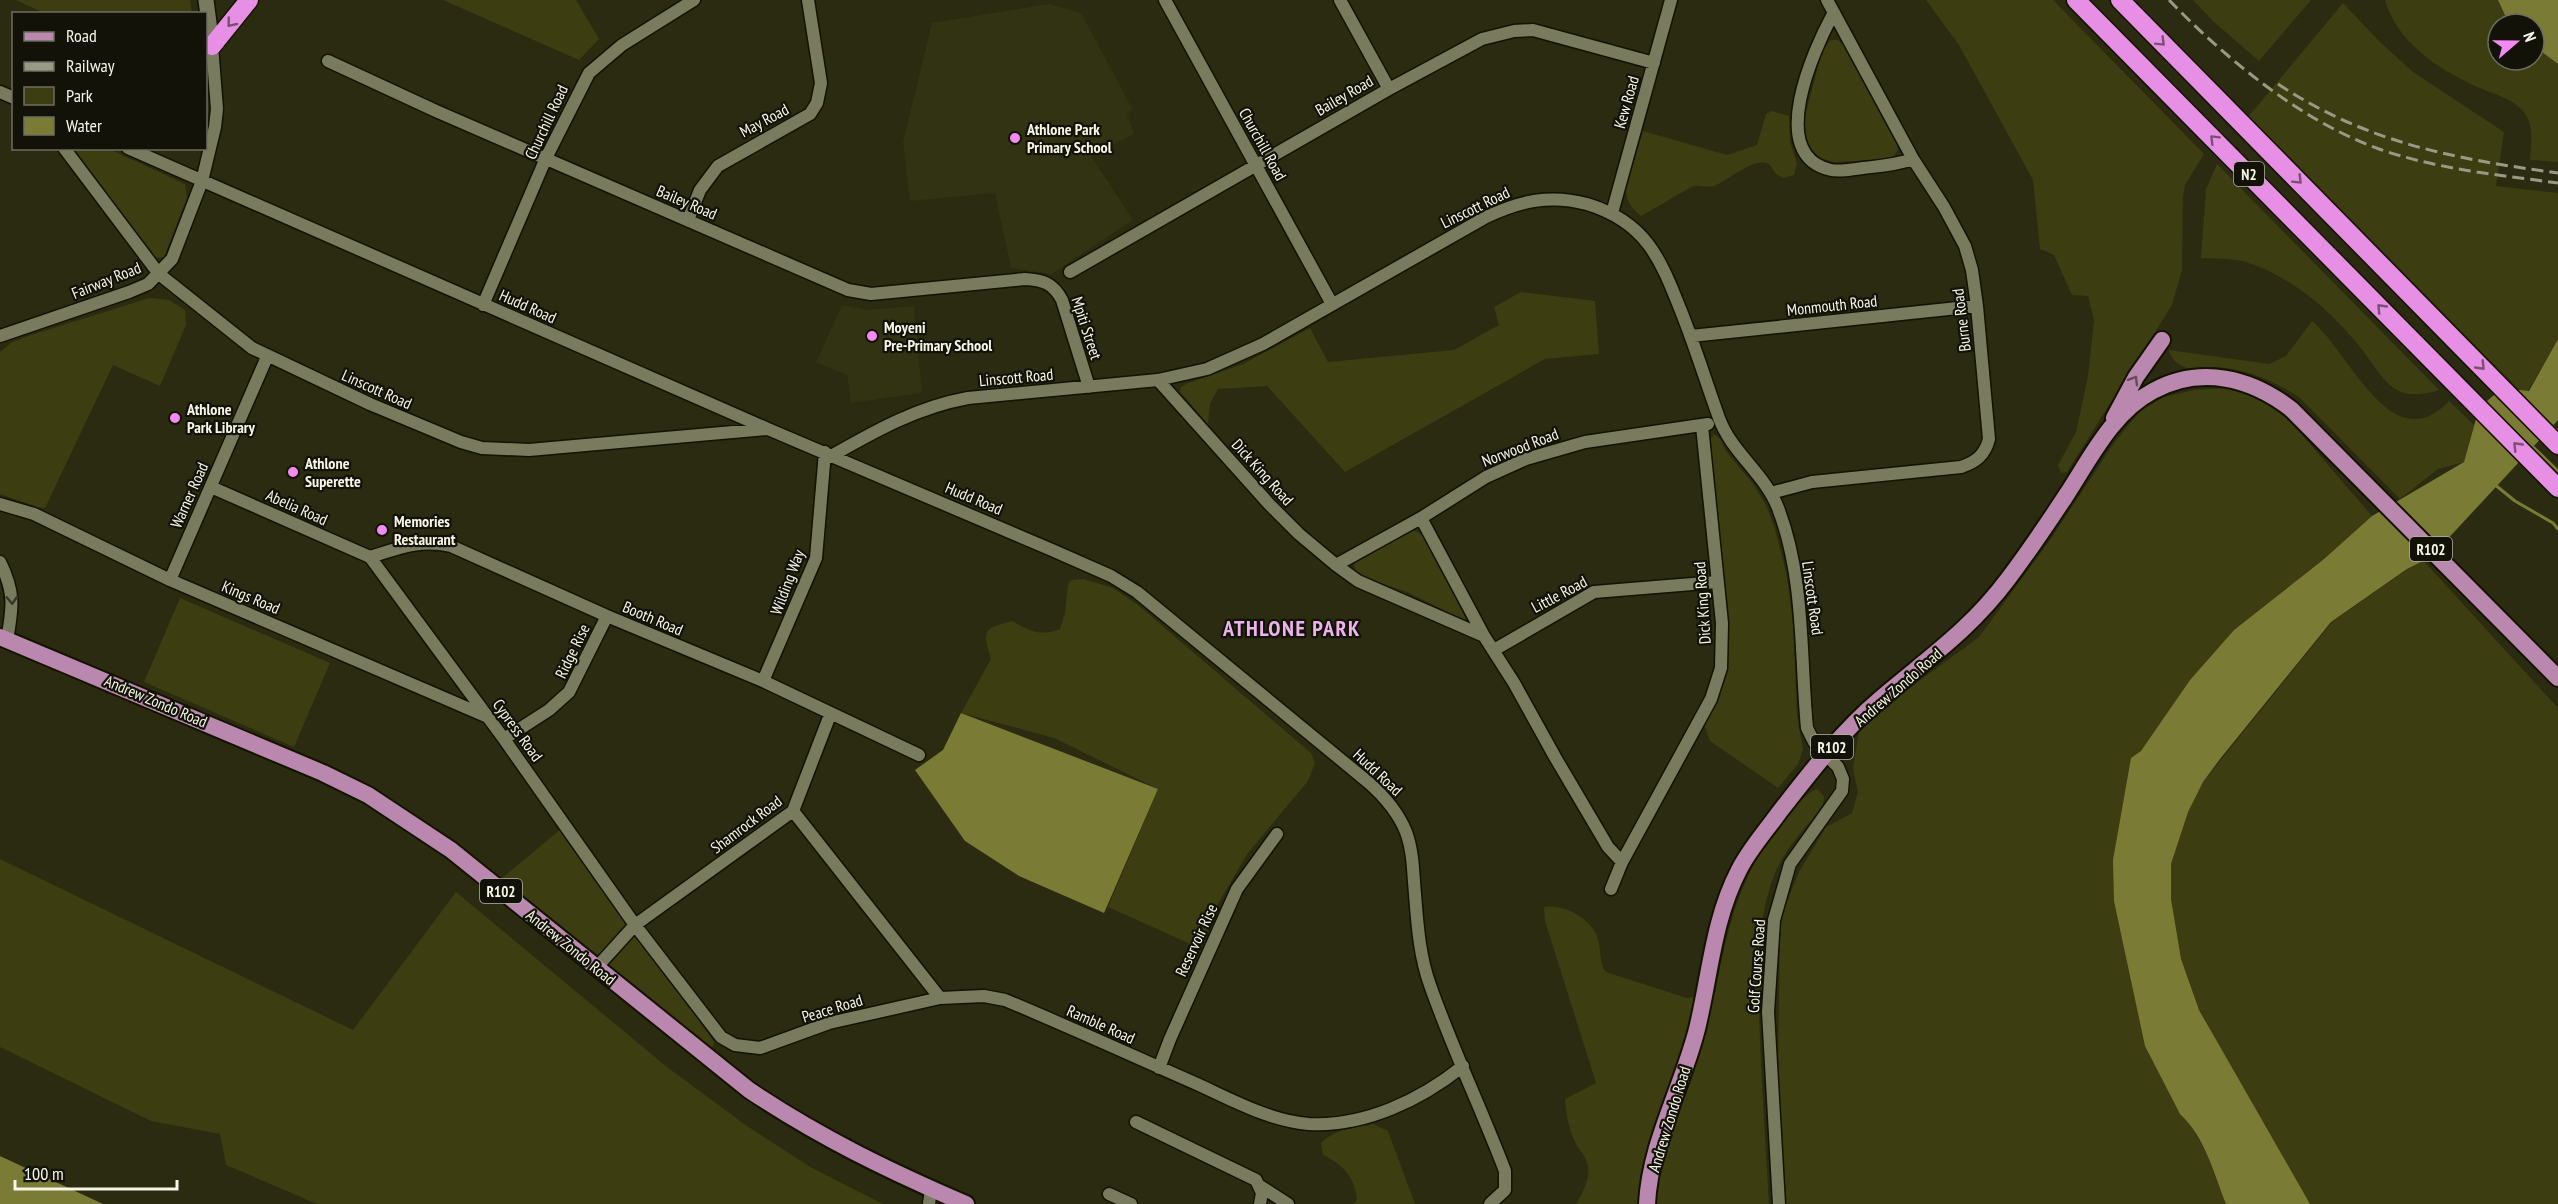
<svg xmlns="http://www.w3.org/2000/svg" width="2558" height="1204" font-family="'PT Sans Narrow',sans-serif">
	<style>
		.built { fill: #323312 }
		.green { fill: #3c3d10 }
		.water { fill: #7a7b35 }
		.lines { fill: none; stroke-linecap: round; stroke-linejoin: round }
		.stream { stroke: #7a7b35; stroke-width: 3 }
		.minor-casing { stroke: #131300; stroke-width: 15 }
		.tertiary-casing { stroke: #131300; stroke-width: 18 }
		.primary-casing { stroke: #131300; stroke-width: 20 }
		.motorway-casing { stroke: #131300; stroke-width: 21 }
		.minor { stroke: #797b5f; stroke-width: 12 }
		.tertiary { stroke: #797b5f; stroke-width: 15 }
		.primary { stroke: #ba87af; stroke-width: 16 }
		.motorway { stroke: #e68fe4; stroke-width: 18 }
		.rail { stroke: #999a86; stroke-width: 3; stroke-dasharray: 12 6; stroke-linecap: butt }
		.oneway { stroke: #7c5076 }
		.oneway2 { stroke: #664c5c }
		.oneway3 { stroke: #363726 }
		.poi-dot { fill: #f38af2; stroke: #121208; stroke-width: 2 }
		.labels { text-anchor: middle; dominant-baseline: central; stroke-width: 4.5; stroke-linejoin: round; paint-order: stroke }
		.shield { fill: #121208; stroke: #b1b2a3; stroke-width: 1.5 }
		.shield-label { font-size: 15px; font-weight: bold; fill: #f5f6e6 }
		.street-label { font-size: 16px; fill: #f5f6e6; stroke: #121208 }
		.poi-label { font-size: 16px; font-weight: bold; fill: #f5f6e6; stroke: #121208; text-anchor: start }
		.district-label { font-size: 22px; font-weight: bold; letter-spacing: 1.5px; fill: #ecb2ea; stroke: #121208 }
	</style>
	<rect width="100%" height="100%" fill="#2a2b11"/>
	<path class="built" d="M 1049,4 L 1081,13 L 1133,110 L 1127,113 L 1134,134 L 1091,156 L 1133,220 L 1051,274 L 1011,268 L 995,193 L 910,201 L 903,142 L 932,23 Z
		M 842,305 L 867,310 L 914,306 L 922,393 L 851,403 L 847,375 L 816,362 Z"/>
	<path class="green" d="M 16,0 L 190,0 L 192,13 L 44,13 Z
		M 443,0 L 576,0 L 599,39 L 579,60 Z
		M 1926,0 L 2053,0 L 2204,154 L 2185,185 L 2183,197 L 2182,270 L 2172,305 L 2067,472 L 2061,473 L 2058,465 L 2076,432 L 2088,376 L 2094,320 L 2088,296 L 2072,295 L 2054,255 L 2040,249 L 2033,180 L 1959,45 Z
		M 2193,0 L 2311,0 L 2259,61 L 2214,22 Z
		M 2385,0 L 2498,0 L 2509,24 L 2498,24 L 2498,60 L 2534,60 L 2534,46 L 2558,64 L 2558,162 L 2530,160 C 2531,145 2534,129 2526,115 C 2515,98 2492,94 2475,86 C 2438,69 2396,41 2385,0 Z
		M 2343,3 L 2379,41 L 2413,72 L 2504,132 L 2496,186 L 2558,193 L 2558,339 L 2528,391 L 2519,390 L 2249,116 Z
		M 1831,40 L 1838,40 L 1847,48 L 1897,142 L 1898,150 L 1891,159 L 1834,162 L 1820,158 L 1810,148 L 1806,143 L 1803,123 L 1823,48 Z
		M 1772,111 L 1789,116 L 1790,142 L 1797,164 L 1794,175 L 1783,178 L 1776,174 L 1769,164 C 1754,156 1728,181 1714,186 C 1707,188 1702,185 1695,186 C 1687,188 1653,210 1641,216 C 1631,208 1626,201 1626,188 L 1643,131 L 1727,155 L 1757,145 L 1766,114 Z
		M 71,149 L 109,149 L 185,184 L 187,198 L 164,257 L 158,258 L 152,256 Z
		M 2217,164 L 2439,390 C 2392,405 2385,379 2360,347 C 2347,331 2331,314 2315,301 C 2294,284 2268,268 2242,261 C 2229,258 2214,259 2201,258 L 2206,189 Z
		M 1521,292 L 1595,301 L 1599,354 L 1545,359 L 1345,472 L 1267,386 L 1218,389 L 1210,404 L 1208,424 L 1180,392 L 1181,387 L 1186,384 L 1243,364 L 1310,328 L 1328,362 L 1454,350 L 1499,325 L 1494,307 Z
		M 149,298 L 169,300 L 185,310 L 186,325 L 160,386 L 113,365 L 45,508 L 37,507 L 0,494 L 0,352 L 11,343 L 28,336 Z
		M 2312,321 C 2349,351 2392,462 2449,401 L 2474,425 L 2464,462 L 2438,469 L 2400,499 L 2299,397 C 2274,381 2246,369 2216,367 C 2206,367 2194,371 2184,367 C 2175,363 2172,359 2169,350 L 2269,364 L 2286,356 Z
		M 2228,388 L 2251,395 L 2285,415 L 2372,516 L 2324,559 L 2234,630 L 2190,680 L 2137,758 L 2175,1098 L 2207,1154 L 2227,1204 L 1786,1204 L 1778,1074 L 1780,919 L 1799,872 L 1826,827 L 1852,813 L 1858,792 L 1853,768 L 1859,731 L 1915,684 L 1979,637 L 2050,540 L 2114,443 L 2140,411 L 2164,397 L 2194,390 Z
		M 1714,434 L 1720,439 L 1726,451 L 1753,484 L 1766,505 L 1775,529 L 1786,572 L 1793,622 L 1797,716 L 1803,749 L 1798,764 L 1778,788 L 1710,741 L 1704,724 L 1727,635 L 1710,440 Z
		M 1411,529 L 1425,536 L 1460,598 L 1466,621 L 1407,592 L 1365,578 L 1356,571 L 1354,566 L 1356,561 Z
		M 2422,559 L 2558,708 L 2558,1204 L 2302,1204 L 2183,979 L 2171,923 L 2171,864 L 2183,816 L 2203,782 L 2332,622 Z
		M 1083,579 L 1113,588 L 1138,605 L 1311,753 L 1315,763 L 1308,781 L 1248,853 L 1216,907 L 1203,942 L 1197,947 L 1108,907 L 1158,789 L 1054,738 L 961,713 L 991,659 C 982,630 983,629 1012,621 C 1029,630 1040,637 1060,629 L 1065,613 L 1068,584 L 1072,580 Z
		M 180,598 L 330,663 L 294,747 L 144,682 Z
		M 1817,789 L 1824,796 L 1823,804 C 1808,827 1787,845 1776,871 C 1754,923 1758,984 1760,1039 C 1762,1094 1766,1149 1769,1204 L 1576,1204 C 1583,1192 1593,1175 1586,1160 C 1584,1154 1579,1150 1576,1144 C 1569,1129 1566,1115 1565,1099 L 1596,1083 L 1545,921 L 1544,907 C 1563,903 1593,919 1598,939 C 1601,950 1599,963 1606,972 L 1687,998 L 1715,993 C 1728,925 1741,867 1790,813 C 1797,805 1806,793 1817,789 Z
		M 561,829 L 714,1042 L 712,1049 L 502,878 Z
		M 0,859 L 353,1030 L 456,892 L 667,1067 L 747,1126 L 812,1168 L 883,1204 L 317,1204 L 226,1165 L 220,1134 L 151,1121 L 0,1047 Z
		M 1373,1124 L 1388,1131 L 1415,1204 L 1353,1204 L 1357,1199 C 1354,1176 1343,1165 1323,1155 L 1321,1143 C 1335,1129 1353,1128 1373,1124 Z"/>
	<path class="water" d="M 2498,0 L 2558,0 L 2558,64 L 2534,46 L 2534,24 L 2509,24 Z
		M 2558,339 L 2558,420 L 2443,544 L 2446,549 L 2407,569 L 2331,622 L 2220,759 L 2203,782 L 2188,812 L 2171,864 L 2171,899 L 2181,959 L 2199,1010 L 2310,1204 L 2226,1204 C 2214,1174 2205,1137 2180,1114 L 2145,1046 L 2114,901 L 2113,860 L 2131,758 L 2141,751 L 2190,680 L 2234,630 L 2324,559 L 2372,516 L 2464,462 L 2479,408 L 2502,388 L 2529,391 Z
		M 961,713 L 1158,789 L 1104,913 L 1019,876 L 965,841 L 915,770 L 943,750 Z
		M 0,1156 L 103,1204 L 0,1204 Z"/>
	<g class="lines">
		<path class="stream" d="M 2531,445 L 2558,471
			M 2494,484 L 2515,501 L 2553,523 L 2558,529"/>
		<defs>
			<path id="minor" d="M 1165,0 L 1332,304
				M 1340,0 L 1389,89
				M 1833,14 C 1814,49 1765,156 1831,170 C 1841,172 1853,169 1863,168 C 1880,166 1896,165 1913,159
				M 328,61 L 436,111 L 848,290 L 871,294 L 1025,279 C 1043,280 1053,283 1062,300 L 1089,387
				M 0,92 L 14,98
				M 64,148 L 159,274 L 252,348 L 370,404 L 461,442 L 482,448 L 529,450 L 767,429
				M 128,148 L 768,429 L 1052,550 L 1111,576 L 1137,592 L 1368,782 C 1384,796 1398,812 1406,832 C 1412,848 1413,866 1414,882 C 1417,916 1418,952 1430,985 C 1452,1048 1481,1108 1505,1171 L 1505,1190 L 1490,1204
				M 1612,213 L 1671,0
				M 688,220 L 700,190 L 718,166 L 810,114 L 817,103 L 821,83 L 808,0
				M 1070,272 L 1389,89 L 1482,39 L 1514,31 L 1533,30 L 1654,63
				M 483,305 L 546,158 L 589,73 L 622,45 L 694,0
				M 0,336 L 129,292 L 148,284 L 172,259 L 202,181 L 215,127 L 217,109 L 212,46
				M 1691,336 L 1977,306
				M 1158,380 L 1269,504 L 1299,534 L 1336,565 L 1358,581 L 1484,636
				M 833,455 C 877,430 918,407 968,398 L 1158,380 L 1207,369 L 1263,344 L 1486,217 C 1520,201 1550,194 1587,204 C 1646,222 1660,258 1681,311 C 1695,346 1706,382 1719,418 C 1731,452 1765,474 1778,508 C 1805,578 1800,655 1807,728 L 1814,742 L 1838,767 L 1843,779 L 1842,791 L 1790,864 L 1774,920 L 1768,1012 L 1779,1204
				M 211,487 L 370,557
				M 1771,493 L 1812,482 L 1961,467 C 1976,462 1985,455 1989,439 L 1977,306 L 1972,270 L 1965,246 L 1944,207 L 1913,159 L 1827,0
				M 0,504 L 34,514 L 170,580 L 488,717
				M 1421,518 L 1484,636 L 1514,683 L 1555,757 L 1608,847 L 1622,862
				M 370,557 L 504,739 L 635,925 L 721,1037 L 735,1045 L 760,1048 L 829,1023 L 940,998
				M 370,557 C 400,548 419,539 451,546 L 607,616 L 763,681 L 919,755
				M 0,562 C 15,592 13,607 7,640
				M 1336,565 L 1421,518 L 1486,477 L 1526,459 L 1585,442 L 1708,424
				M 170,580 L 267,357
				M 1494,650 L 1594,592 L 1717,582
				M 763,681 L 816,558 L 825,452
				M 504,739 L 549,710 L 569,692 L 607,616
				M 793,811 L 940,998 L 984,996 L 1005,1000 C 1070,1027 1133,1056 1197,1084 C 1232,1100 1270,1121 1309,1124 C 1364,1127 1421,1100 1463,1066
				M 1611,889 L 1622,862 L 1711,699 L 1721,668 L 1722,623 L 1702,426
				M 597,967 L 635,925 L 793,811 L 830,715
				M 1159,1068 L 1170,1039 L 1237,889 L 1277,834
				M 1136,1122 L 1256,1180 L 1262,1193 L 1260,1204
				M 1260,1186 L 1288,1204
				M 1109,1194 L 1131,1204
				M 929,1204 L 931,1189"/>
			<path id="tertiary" d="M 206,0 L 212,46"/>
			<path id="primary" d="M 2114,418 L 2136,377 L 2162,340
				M 0,637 L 323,773 L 368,795 L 451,850 L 749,1090 C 819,1137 889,1171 966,1204
				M 1647,1204 C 1650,1143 1682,1088 1697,1029 C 1710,976 1713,920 1739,870 C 1749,850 1765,832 1778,814 C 1809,774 1841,732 1880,699 C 1928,658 1969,631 2008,579 C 2029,551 2048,523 2067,494 C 2091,457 2113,412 2153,391 C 2201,365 2251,378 2291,409 L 2558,678"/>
			<path id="motorway" d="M 2076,0 L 2558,488
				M 2120,0 L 2558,445
				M 212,46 L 249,0"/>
		</defs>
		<use href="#minor" class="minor-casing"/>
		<use href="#tertiary" class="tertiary-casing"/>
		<use href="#primary" class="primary-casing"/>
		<use href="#motorway" class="motorway-casing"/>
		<use href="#minor" class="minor"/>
		<use href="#tertiary" class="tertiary"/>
		<use href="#primary" class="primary"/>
		<use href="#motorway" class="motorway"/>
		<path class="rail" d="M 2169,0 C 2226,59 2301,121 2379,149 C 2436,169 2499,175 2558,183
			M 2278,84 C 2367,143 2455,159 2558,173"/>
	</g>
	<defs><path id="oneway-chevron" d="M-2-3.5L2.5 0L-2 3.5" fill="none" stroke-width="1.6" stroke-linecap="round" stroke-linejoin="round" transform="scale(1.5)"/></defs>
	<g class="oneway">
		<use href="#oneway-chevron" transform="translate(231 23) rotate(129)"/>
		<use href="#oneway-chevron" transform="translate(2161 42) rotate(45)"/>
		<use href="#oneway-chevron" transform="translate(2214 139) rotate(-135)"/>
		<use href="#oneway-chevron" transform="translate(2298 180) rotate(45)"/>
		<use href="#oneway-chevron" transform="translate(2381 308) rotate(-134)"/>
		<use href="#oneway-chevron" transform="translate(2481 366) rotate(46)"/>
		<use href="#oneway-chevron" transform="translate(2517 446) rotate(-134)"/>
	</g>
	<use class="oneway2" href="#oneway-chevron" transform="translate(2134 380) rotate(-59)"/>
	<use class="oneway3" href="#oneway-chevron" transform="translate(12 600) rotate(87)"/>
	<g class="poi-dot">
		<circle cx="1015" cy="138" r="6"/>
		<circle cx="872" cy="336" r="6"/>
		<circle cx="175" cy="418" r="6"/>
		<circle cx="293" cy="472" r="6"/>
		<circle cx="382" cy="530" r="6"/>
	</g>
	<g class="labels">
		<g class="shield">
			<rect x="2234" y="162" width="30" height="24" rx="4.5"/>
			<rect x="2410" y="537" width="42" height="24" rx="4.5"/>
			<rect x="1811" y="735" width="42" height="24" rx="4.5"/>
			<rect x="480" y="879" width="42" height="24" rx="4.5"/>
		</g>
		<g class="shield-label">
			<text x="2249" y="174">N2</text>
			<text x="2431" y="549">R102</text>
			<text x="1832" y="747">R102</text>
			<text x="501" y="891">R102</text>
		</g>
		<g class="street-label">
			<text transform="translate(1344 95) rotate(-30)">Bailey Road</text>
			<text transform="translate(1626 102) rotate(-74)">Kew Road</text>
			<text transform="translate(764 120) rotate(-28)">May Road</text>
			<text transform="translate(546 122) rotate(-65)">Churchill Road</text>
			<text transform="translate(1263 144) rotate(61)">Churchill Road</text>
			<text transform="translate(687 202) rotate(23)">Bailey Road</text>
			<text transform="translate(1475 207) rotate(-26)">Linscott Road</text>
			<text transform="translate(106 280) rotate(-22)">Fairway Road</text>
			<text transform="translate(1832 305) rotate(-6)">Monmouth Road</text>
			<text transform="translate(528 306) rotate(24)">Hudd Road</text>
			<text transform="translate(1961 320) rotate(-97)">Burne Road</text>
			<text transform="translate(1087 328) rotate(72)">Mpiti Street</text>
			<text transform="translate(1016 377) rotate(-5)">Linscott Road</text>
			<text transform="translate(377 389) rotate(24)">Linscott Road</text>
			<text transform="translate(1520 447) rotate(-21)">Norwood Road</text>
			<text transform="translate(1263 472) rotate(48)">Dick King Road</text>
			<text transform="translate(189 495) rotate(-66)">Warner Road</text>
			<text transform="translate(974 498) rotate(23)">Hudd Road</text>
			<text transform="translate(297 507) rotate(24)">Abelia Road</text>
			<text transform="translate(787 582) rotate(-69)">Wilding Way</text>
			<text transform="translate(1559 594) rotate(-28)">Little Road</text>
			<text transform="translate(251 597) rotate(23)">Kings Road</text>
			<text transform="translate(1813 598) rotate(82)">Linscott Road</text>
			<text transform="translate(1702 603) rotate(-94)">Dick King Road</text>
			<text transform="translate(653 618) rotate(23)">Booth Road</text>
			<text transform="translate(572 651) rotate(-64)">Ridge Rise</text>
			<text transform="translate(1898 687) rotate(-41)">Andrew Zondo Road</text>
			<text transform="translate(156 701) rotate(23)">Andrew Zondo Road</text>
			<text transform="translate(518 730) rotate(54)">Cypress Road</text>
			<text transform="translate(1378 772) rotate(43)">Hudd Road</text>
			<text transform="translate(746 824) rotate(-37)">Shamrock Road</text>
			<text transform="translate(1196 940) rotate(-65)">Reservoir Rise</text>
			<text transform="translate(571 947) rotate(39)">Andrew Zondo Road</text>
			<text transform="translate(1756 966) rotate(-86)">Golf Course Road</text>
			<text transform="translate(832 1008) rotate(-17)">Peace Road</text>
			<text transform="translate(1101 1024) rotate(24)">Ramble Road</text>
			<text transform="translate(1669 1119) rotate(-73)">Andrew Zondo Road</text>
		</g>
		<g class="poi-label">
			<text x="1027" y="129">Athlone Park<tspan x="1027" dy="18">Primary School</tspan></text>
			<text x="884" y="327">Moyeni<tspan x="884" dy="18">Pre-Primary School</tspan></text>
			<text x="187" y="409">Athlone<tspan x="187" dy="18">Park Library</tspan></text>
			<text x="305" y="463">Athlone<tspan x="305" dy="18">Superette</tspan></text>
			<text x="394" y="521">Memories<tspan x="394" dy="18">Restaurant</tspan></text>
		</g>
		<g class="district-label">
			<text x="1292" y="628">ATHLONE PARK</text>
		</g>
	</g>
	<rect x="12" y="12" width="195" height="138" fill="#121208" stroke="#6d6d61" stroke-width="1.5"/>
	<rect x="24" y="32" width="30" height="9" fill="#ba87af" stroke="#6d6d61" stroke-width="1.5"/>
	<text x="66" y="42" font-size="18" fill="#f5f6e6">Road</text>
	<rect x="24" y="62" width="30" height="9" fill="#999a86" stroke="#6d6d61" stroke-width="1.5"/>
	<text x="66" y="72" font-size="18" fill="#f5f6e6">Railway</text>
	<rect x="24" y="87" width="30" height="18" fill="#3c3d10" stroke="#6d6d61" stroke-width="1.5"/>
	<text x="66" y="102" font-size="18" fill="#f5f6e6">Park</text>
	<rect x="24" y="117" width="30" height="18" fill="#7a7b35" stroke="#6d6d61" stroke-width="1.5"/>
	<text x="66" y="132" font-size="18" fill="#f5f6e6">Water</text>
	<g transform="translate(2516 42) rotate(70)"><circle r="28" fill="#121208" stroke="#6d6d61" stroke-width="1.5"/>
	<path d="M0-4.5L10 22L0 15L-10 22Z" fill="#f38af2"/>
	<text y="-9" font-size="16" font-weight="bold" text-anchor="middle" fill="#f5f6e6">N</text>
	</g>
	<path d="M15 1180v9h162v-9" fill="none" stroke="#f5f6e6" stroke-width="3"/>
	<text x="24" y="1180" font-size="18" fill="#f5f6e6" stroke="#121208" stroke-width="4.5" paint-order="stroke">100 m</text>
</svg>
